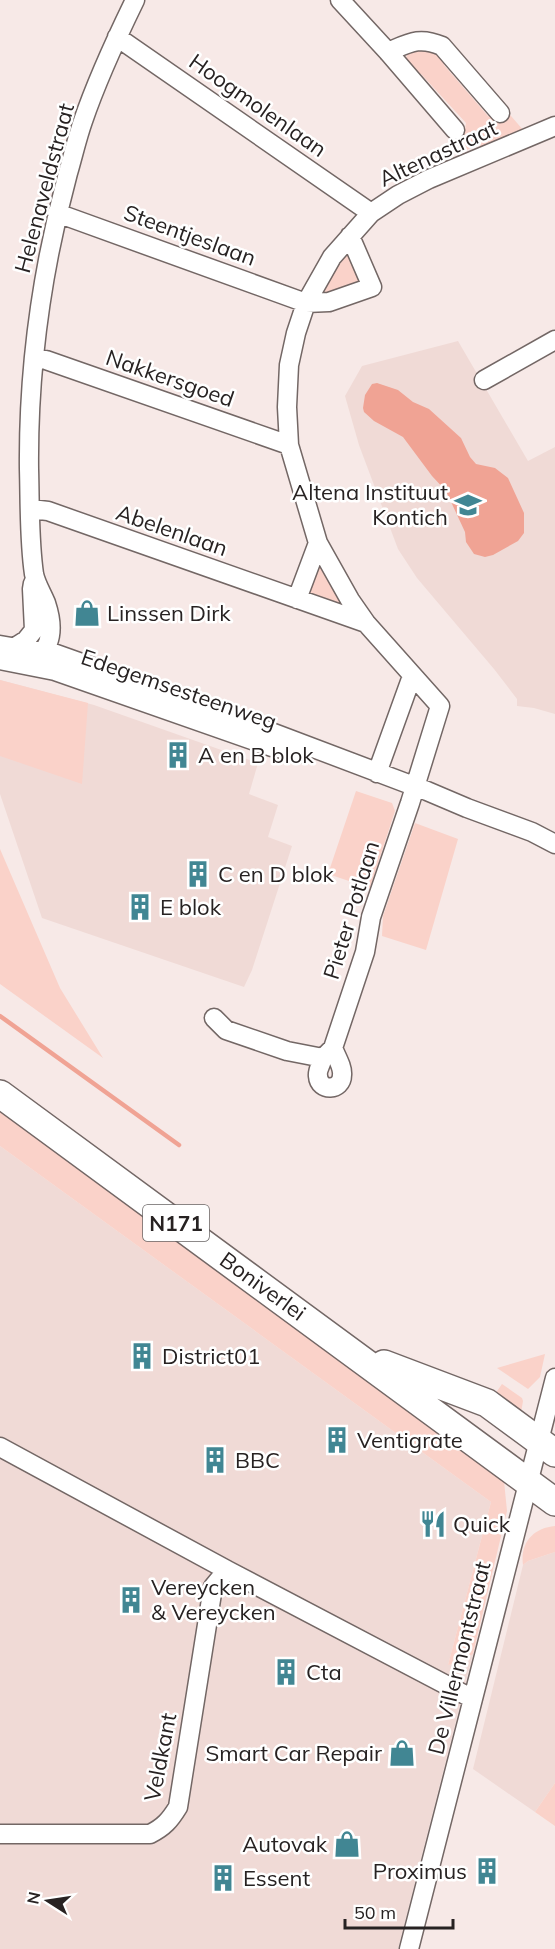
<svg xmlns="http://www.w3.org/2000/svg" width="555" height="1949" font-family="Mulish,sans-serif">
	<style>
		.built { fill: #f0dad6 }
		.green { fill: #fad2c9 }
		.water { fill: #f0a394 }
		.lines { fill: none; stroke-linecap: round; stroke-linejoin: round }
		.stream { stroke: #f0a394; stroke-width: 4.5 }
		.minor-casing { stroke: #736765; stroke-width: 21 }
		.highway-casing { stroke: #736765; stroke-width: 30 }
		.minor { stroke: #fff; stroke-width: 18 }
		.highway { stroke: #fff; stroke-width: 27 }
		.labels { text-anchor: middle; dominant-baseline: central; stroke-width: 5; stroke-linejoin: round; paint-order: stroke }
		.shield { fill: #fff; stroke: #686464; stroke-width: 1.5 }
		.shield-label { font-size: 21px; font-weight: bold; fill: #272222 }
		.street-label { font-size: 22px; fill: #272222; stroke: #fff }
		.poi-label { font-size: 22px; fill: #272222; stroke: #fff; text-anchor: start }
	</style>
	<rect width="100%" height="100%" fill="#f7e9e7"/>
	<path class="built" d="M 458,341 L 528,461 L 555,447 L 555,714 L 534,708 L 517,706 L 517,699 L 494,669 L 417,578 L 398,549 L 359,445 L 345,396 L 362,366 Z
		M 0,680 L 94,705 L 258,763 L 249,794 L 278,805 L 268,837 L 292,846 L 252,970 L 244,987 L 42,918 L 0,794 Z
		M 0,1146 L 491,1502 L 448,1665 L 459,1663 L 473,1654 L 398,1949 L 0,1949 Z
		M 555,1552 L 555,1783 L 535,1812 L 473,1769 L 523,1565 L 528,1561 Z"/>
	<path class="green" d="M 430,48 L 444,57 L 444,65 L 488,116 L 496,117 L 505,109 L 524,131 L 482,147 L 478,144 L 459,154 L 457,135 L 465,129 L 466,123 L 421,74 L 413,74 L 405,61 L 408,52 Z
		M 349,250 L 360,279 L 358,282 L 328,292 L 322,292 L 324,281 Z
		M 318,561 L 344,604 L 342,606 L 309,595 L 307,589 Z
		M 0,680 L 88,703 L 82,784 L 0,756 Z
		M 356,791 L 392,803 L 395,811 L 370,888 L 328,874 Z
		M 415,823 L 458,839 L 426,950 L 382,936 L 383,916 Z
		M 0,849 L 60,988 L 103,1058 L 0,984 Z
		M 0,1111 L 344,1362 L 457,1448 L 504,1481 L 507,1511 L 473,1654 L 459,1663 L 448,1665 L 491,1502 L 0,1146 Z
		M 545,1354 L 540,1377 L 528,1389 L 497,1368 Z
		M 502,1384 L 522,1398 L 523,1401 L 521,1413 L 495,1394 Z
		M 555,1526 L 555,1552 L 528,1561 L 523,1565 C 520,1543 533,1528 555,1526 Z
		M 555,1783 L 555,1826 L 535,1812 Z"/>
	<path class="water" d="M 377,383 L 398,390 L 413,402 L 429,409 L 461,438 L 470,457 L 476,464 L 495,468 L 508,478 L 524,513 L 524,533 L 518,541 L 493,555 L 485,557 L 474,554 L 466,542 L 465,532 L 446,491 L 432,476 L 403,437 L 374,421 L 364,412 L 363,408 L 365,395 L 372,384 Z"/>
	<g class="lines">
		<path class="stream" d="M 0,1016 L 179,1145"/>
		<defs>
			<path id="minor" d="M 340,0 L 388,52 L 455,130
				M 117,37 L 371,213
				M 388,52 C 409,43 419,36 442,46 L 500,113
				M 57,213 L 306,303 L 329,302 L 372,287 L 350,236
				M 35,358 L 46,360 L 289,445
				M 484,380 L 555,340
				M 31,509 L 48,511 L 366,623
				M 297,599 L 318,543
				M 0,645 L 35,651 L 45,650 L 205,707 L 427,791 L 467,808 L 532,832 L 555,844
				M 15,647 L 26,640 L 34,630 L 32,589 L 33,583
				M 0,660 L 55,671 L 272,747 L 303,753
				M 16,663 C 51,660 56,633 46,603 C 42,593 36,584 34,574 C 29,540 30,504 29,469 C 28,370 42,269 68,173 C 73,156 77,138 83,121 C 97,80 116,39 135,0
				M 377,773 L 412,676
				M 214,1018 L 226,1030 L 287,1051 L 323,1058 L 333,1048 L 365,952 L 371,917 L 410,803 L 440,706 L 366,623 L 350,600 L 318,543 L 289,445 L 287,407 L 289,365 L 296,333 L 306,303 L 332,257 L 371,213 L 398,195 L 429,179 L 555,126
				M 323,1058 C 321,1064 317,1071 318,1076 C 319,1092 342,1091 342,1075 C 343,1067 336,1056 333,1048
				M 0,1447 L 227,1570 L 213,1587 L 178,1807 C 170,1820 164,1827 150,1834 L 0,1834
				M 227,1570 L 473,1699
				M 409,1949 L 555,1378"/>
			<path id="highway" d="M 0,1094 L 555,1502
				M 384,1364 L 487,1403 L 555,1453"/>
		</defs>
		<use href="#minor" class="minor-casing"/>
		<use href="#highway" class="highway-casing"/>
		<use href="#minor" class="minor"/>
		<use href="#highway" class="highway"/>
	</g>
	<defs>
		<symbol id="school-bare" viewBox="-9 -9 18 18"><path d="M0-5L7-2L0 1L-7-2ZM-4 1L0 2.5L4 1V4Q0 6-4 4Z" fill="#418693" stroke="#fff" stroke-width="2.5" paint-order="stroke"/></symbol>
		<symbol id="shop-bare" viewBox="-9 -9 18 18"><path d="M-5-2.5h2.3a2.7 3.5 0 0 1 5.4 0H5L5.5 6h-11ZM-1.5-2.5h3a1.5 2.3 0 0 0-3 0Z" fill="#418693" stroke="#fff" stroke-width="2.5" paint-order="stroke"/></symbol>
		<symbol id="building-bare" viewBox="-9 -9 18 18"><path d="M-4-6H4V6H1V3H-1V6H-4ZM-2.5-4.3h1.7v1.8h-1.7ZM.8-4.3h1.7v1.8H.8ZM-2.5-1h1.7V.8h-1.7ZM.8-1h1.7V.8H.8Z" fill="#418693" stroke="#fff" stroke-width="2.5" paint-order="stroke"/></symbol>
		<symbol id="restaurant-bare" viewBox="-9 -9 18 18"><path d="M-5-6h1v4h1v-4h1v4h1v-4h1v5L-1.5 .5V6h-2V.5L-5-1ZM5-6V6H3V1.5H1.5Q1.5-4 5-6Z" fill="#418693" stroke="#fff" stroke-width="2.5" paint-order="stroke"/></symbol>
	</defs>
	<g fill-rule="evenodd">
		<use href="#school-bare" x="449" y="486" width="38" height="38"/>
		<use href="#shop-bare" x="68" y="594" width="38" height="38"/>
		<use href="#building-bare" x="159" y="736" width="38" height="38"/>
		<use href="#building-bare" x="179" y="855" width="38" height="38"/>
		<use href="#building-bare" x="121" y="888" width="38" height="38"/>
		<use href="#building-bare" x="123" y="1337" width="38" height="38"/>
		<use href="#building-bare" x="318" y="1421" width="38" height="38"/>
		<use href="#building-bare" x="196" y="1441" width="38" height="38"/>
		<use href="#restaurant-bare" x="414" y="1505" width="38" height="38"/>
		<use href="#building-bare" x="112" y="1581" width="38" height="38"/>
		<use href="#building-bare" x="267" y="1653" width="38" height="38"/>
		<use href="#shop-bare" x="383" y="1734" width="38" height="38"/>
		<use href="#shop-bare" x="328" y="1825" width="38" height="38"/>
		<use href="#building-bare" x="468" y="1852" width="38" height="38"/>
		<use href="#building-bare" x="204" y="1859" width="38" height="38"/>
	</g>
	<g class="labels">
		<rect class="shield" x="143" y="1205" width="66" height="36" rx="4.5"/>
		<g class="shield-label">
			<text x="176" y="1223">N171</text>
		</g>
		<g class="street-label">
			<text transform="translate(258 105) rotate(35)">Hoogmolenlaan</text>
			<text transform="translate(438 153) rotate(-25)">Altenastraat</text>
			<text transform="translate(44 188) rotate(-75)">Helenaveldstraat</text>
			<text transform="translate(190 235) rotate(20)">Steentjeslaan</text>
			<text transform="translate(170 378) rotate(19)">Nakkersgoed</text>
			<text transform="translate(172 530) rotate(19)">Abelenlaan</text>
			<text transform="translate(179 689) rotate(19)">Edegemsesteenweg</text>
			<text transform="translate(351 910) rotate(-73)">Pieter Potlaan</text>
			<text transform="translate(263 1286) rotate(36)">Boniverlei</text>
			<text transform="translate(459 1658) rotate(-76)">De Villermontstraat</text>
			<text transform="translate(160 1757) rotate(-79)">Veldkant</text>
		</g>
		<g class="poi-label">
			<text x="448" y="492" text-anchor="end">Altena Instituut<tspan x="448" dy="25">Kontich</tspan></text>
			<text x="107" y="613">Linssen Dirk</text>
			<text x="198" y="755">A en B blok</text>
			<text x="218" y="874">C en D blok</text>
			<text x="160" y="907">E blok</text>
			<text x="162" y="1356">District01</text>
			<text x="357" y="1440">Ventigrate</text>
			<text x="235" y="1460">BBC</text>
			<text x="453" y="1524">Quick</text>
			<text x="151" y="1587">Vereycken<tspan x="151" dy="25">&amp; Vereycken</tspan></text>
			<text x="306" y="1672">Cta</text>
			<text x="382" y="1753" text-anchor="end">Smart Car Repair</text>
			<text x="327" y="1844" text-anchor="end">Autovak</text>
			<text x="467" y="1871" text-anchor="end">Proximus</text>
			<text x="243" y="1878">Essent</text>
		</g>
	</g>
	<g transform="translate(48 1901) rotate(282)" stroke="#ffffff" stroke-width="4.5" paint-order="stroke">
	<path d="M0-4.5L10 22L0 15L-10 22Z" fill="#272222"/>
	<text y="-9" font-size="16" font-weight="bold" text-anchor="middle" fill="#272222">N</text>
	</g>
	<path d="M345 1919v9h108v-9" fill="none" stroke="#272222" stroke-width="3"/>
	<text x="354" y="1919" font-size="18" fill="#272222" stroke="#ffffff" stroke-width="4.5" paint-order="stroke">50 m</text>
</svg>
